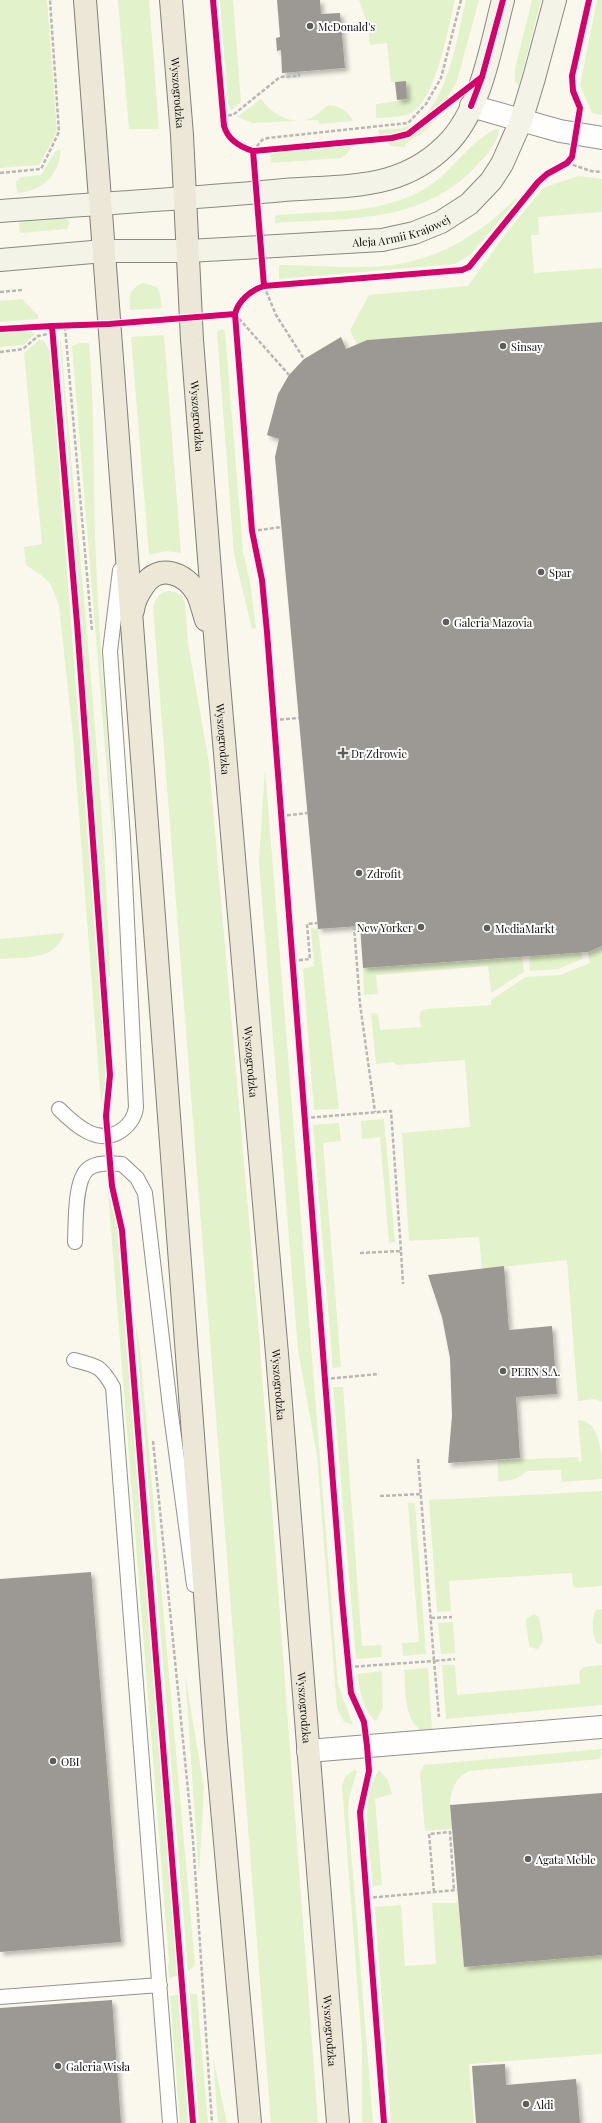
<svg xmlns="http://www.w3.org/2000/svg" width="602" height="2123" font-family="'Playfair Display',serif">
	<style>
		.green { fill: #e2f2ca }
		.building { fill: #9c9994; filter: url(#shadow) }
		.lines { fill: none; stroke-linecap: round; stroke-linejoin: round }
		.lane-casing { stroke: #92918c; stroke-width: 16 }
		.street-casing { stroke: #92918c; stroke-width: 24 }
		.secondary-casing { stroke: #898883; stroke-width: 24 }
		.primary-casing { stroke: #7f7e7a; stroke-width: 24 }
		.path { stroke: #b7b7b5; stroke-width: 2.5; stroke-dasharray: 4 2; stroke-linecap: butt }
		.lane { stroke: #fefefc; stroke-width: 14 }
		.street { stroke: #fefefc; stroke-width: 22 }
		.secondary { stroke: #f4f3e7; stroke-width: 22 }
		.primary { stroke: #ece7d6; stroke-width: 22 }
		.cycleway-casing { stroke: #fff; stroke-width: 8 }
		.cycleway { stroke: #d6006c; stroke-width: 6 }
		.poi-dot { fill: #5e5d59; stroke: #fff; stroke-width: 1.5 }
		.labels { text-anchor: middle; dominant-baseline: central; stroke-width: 4; stroke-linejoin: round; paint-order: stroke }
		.poi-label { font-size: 11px; fill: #0a0a0a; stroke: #fff; text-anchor: start }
		.street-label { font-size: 11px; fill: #0a0a0a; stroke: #fff }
	</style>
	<defs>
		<filter id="shadow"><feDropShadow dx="3.5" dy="3.5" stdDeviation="2" flood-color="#0004"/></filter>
	</defs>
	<rect width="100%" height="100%" fill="#faf8ed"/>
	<path class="green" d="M 0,0 L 47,0 L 57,132 L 39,165 L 0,168 Z
		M 118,0 L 149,0 L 159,129 L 129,129 Z
		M 220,0 L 233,0 L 241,102 L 231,110 L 228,104 Z
		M 359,0 L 455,0 C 448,29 437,93 414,111 C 405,118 387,117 376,118 L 376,104 L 407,100 L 406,81 L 391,82 L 387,43 L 370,45 L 367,22 Z
		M 466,0 L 479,0 L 457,81 L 443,105 L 409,130 L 401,134 L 380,135 L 378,130 C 389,129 402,130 411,125 C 448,108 457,36 466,0 Z
		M 532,0 L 541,0 L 519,85 L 515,83 L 515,69 Z
		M 597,0 L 602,0 L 602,115 L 592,113 L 580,85 Z
		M 261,99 C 271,113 293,127 311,118 C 317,115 323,109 329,105 C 340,106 348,111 353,121 L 319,124 L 318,120 L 253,123 L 237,117 Z
		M 438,116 L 426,130 L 405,144 L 405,147 L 391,146 L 384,141 L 409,137 Z
		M 496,129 L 499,130 C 498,142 487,155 479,163 C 425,224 350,218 275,223 L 275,215 C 326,211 389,215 432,184 C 456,167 469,142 496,129 Z
		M 354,143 L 347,154 L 341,158 L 271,163 L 270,152 Z
		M 58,150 L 61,150 C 58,176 43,191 17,193 L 16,182 L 21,177 L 41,175 L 55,152 Z
		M 578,176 L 602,179 L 602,212 L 538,217 L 539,235 L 531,235 L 534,273 L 602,268 L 602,322 L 367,340 L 357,345 L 350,330 L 369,295 L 468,286 L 501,240 L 543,188 Z
		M 516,198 L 517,200 L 471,254 L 455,264 L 279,279 L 279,265 C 316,265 356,270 392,265 C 440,259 483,232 516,198 Z
		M 63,218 L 67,219 L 70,223 L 67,229 L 20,233 L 19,221 Z
		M 143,283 L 157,287 L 160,294 L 162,308 L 130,310 C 129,297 129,288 143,283 Z
		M 22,299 L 38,315 L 38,319 L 0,322 L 0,301 Z
		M 222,329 L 225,332 L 243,552 L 250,582 L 256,628 L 252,629 L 234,554 L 217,331 Z
		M 31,332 L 35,334 L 23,345 L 0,347 L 0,333 Z
		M 164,335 L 181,553 L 166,551 L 149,555 L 131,337 Z
		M 39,340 L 43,340 L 50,351 L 105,1063 L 105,1085 L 101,1103 L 73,736 L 59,605 L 51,585 L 45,578 L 26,565 L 24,547 L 42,544 L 24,353 Z
		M 61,341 C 78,553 103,764 110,976 L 108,977 L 60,342 Z
		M 79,343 L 89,343 C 95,415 93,488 96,561 C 100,664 112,766 115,869 L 72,346 Z
		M 169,591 L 175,592 L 182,596 L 185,604 L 188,643 L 209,763 L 259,1334 L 318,2123 L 271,2123 L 153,607 C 156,597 159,593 169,591 Z
		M 265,768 L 338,1685 L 353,1725 L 344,1722 L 337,1708 L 317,1456 L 298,1350 L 259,863 Z
		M 311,928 L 318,929 L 339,1109 L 314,1110 L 303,969 L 314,966 Z
		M 64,933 C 57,961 22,957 0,959 L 0,939 Z
		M 602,946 L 602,1402 L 595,1399 L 578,1401 L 567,1260 L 482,1269 L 479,1237 L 409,1241 L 402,1133 L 470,1127 L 465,1060 L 396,1065 L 394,1062 L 376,1064 L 371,1013 L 378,1014 L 380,1030 L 421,1027 L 419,1016 L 421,1011 L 426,1009 L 491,1005 L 491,1000 L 526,977 L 560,975 L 590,963 L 588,952 Z
		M 581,952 L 582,959 L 558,969 L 530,971 L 529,956 Z
		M 522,957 L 524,972 L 491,993 L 488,966 L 376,975 L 378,994 L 364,995 L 363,968 Z
		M 384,1119 L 395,1242 L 389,1243 L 380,1137 L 362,1139 L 361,1121 Z
		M 339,1123 L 341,1141 L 323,1143 L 341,1367 L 333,1368 L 313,1125 Z
		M 108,1191 L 117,1228 L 177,1976 L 169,1978 L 168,1966 L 169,1962 Z
		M 135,1319 L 140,1350 L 195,1965 L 188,1972 Z
		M 333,1387 L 343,1387 L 362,1646 L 381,1645 L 382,1657 L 356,1659 Z
		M 578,1420 C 602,1420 602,1459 602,1479 L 562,1482 L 561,1470 L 527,1471 L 516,1479 L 498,1482 L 498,1460 L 578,1457 L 579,1462 L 582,1461 Z
		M 602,1491 L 602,1586 L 576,1588 L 573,1585 L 572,1573 L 449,1581 L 451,1611 L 437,1612 L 429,1500 Z
		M 408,1503 L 415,1503 L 426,1654 L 403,1656 L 402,1643 L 419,1642 Z
		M 602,1609 L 602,1644 L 597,1643 C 592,1636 591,1617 596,1610 Z
		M 534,1614 L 539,1617 L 543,1640 L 539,1648 L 536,1649 L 529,1646 L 526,1622 L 527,1618 Z
		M 453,1622 L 455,1653 L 441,1654 L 438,1623 Z
		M 442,1665 L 455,1665 L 457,1695 L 580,1684 L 579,1672 L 583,1667 L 602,1665 L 602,1705 L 446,1719 Z
		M 428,1668 L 432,1729 L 420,1730 C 403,1716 406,1690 404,1670 Z
		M 382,1671 L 383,1708 L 376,1721 C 363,1711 360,1689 357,1674 Z
		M 185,1674 L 204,1788 L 199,1875 Z
		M 602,1749 L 600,1759 L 469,1771 C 445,1784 450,1807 452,1829 L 425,1831 L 420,1773 L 424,1765 Z
		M 354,1770 L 357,1771 L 349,1798 L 348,1812 L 373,2123 L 362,2123 L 362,2045 L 342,1786 L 345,1777 Z
		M 379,1770 L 388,1780 L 392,1794 L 375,1799 L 382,1885 L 373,1886 C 370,1852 358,1799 379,1770 Z
		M 432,1903 L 458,1903 L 464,1967 L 602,1955 L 602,2054 L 469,2064 L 474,2123 L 391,2123 L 375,1907 L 401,1905 L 405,1966 L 436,1964 Z
		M 190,1994 L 197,1994 L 208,2123 L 199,2123 Z
		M 178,1995 L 188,2123 L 180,2123 L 170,1996 Z
		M 213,2057 L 227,2123 L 218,2123 Z"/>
	<path class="building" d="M 277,0 L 320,0 L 321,14 L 340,13 L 345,68 L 282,73 L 281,50 L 277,51 L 276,38 L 280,37 Z
		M 406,81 L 407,99 L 397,100 L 395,82 Z
		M 602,322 L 602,946 L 588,952 L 363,968 L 360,926 L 318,929 L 275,457 L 279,439 L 267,435 L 278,394 L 289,375 L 304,359 L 341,337 L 346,349 L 367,340 Z
		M 504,1266 L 509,1330 L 552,1326 L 557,1394 L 516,1397 L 520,1458 L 448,1463 L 452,1416 L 450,1358 L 442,1317 L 428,1275 Z
		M 91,1572 L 121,1942 L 0,1952 L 0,1579 Z
		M 602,1793 L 602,1955 L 464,1967 L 450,1805 Z
		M 112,2000 L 121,2123 L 0,2123 L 0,2008 Z
		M 505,2064 L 506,2085 L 576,2079 L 580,2123 L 476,2123 L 472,2066 Z"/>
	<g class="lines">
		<defs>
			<path id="lane" d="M 59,1109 C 75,1125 99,1147 122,1130 C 130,1124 135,1117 136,1107 L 123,838 L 110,651 L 120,570
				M 75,1242 C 76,1225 74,1180 88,1169 C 96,1162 111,1163 122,1164 L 137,1178 L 145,1193 L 170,1407 L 194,1585
				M 74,1360 C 98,1366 101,1366 113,1387 L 170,2123
				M 0,1997 L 160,1985"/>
			<path id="street" d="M 471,106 L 560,131 L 602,138
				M 308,1751 L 602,1727"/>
			<g id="secondary">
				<path d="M 0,211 C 91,204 183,199 274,191 C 311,187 352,189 388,179 C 409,173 430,161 446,145 C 481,111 491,46 503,0"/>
				<path id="s1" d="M 0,260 L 104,251 L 188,251 L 382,240 L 414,233 L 441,222 L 469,204 L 491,181 L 502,164 L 521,121 L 534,78 L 555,0"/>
			</g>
			<g id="primary">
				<path d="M 85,0 L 216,1741 L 250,2123"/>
				<path id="s2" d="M 171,0 L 182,135 L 192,340 L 217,661 L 277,1354 L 338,2123"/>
				<path d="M 133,610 C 134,601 139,592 144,585 C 159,563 185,573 197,593 C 201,601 203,611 206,620"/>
			</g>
		</defs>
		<use href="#lane" class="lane-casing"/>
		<use href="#street" class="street-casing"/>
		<use href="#secondary" class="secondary-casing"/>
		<use href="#primary" class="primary-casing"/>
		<path class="path" d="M 222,116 L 233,115 L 280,77 L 299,76 L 299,72
			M 253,151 L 262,140 L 268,138 L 408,123 L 426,104 L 441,78 L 461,0
			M 567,163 L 591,171 L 602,172
			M 0,173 L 41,169 L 59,132 L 50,0
			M 264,286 L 276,315 L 304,359
			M 0,292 L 22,290
			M 235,314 L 289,375
			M 65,327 L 92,631
			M 0,352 L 23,349 L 38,336 L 52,333
			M 252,531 L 282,527
			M 274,720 L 299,718
			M 281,816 L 308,813
			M 354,926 L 360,1004 L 375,1112
			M 293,961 L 310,959 L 307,924 L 318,923
			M 305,1118 L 391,1111 L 401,1251
			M 360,1253 L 401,1251 L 403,1284
			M 325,1379 L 379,1374
			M 153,1441 L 193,1840 L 212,2123
			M 418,1459 L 434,1661 L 455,1659
			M 380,1496 L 421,1494
			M 431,1618 L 452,1617
			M 349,1667 L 434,1661 L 439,1717
			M 434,1892 L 429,1834 L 450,1832 L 454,1890
			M 367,1898 L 457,1890"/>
		<use href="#lane" class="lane"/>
		<use href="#street" class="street"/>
		<use href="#secondary" class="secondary"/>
		<use href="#primary" class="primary"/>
		<defs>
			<path id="cycleway" d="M 213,0 L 224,126 C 228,140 240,147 253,151 L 392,138 L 408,134 L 482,77
				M 471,106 L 482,77 L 503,0
				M 264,286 L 462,270 L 469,267 L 538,182 L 547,174 L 567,163 L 572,157 L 580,108 L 573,91 L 572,76 L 589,0
				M 235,314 L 252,531 L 262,580 L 267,632 L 342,1599 L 351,1693 L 364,1722 L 367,1746 L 369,1771 L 360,1812 L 384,2123
				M 52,326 L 109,324 L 235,314 C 238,301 251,290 264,286 L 253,151
				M 0,329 L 52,326 L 77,623 L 110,1075 L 106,1116 L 112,1186 L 122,1230 L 193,2123"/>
		</defs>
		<use href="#cycleway" class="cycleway-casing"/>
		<use href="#cycleway" class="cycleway"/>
	</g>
	<g class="poi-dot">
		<circle cx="310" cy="26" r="4"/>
		<circle cx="503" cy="346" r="4"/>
		<circle cx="541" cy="572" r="4"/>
		<circle cx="446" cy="622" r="4"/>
		<path d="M341 747h4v4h4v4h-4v4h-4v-4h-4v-4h4z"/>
		<circle cx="359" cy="873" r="4"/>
		<circle cx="421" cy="927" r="4"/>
		<circle cx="487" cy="928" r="4"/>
		<circle cx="503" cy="1371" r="4"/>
		<circle cx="53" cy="1761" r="4"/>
		<circle cx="528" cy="1859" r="4"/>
		<circle cx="58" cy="2066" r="4"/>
		<circle cx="526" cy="2104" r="4"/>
	</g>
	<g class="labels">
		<g class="poi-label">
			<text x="318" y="26">McDonald's</text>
			<text x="511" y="346">Sinsay</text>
			<text x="549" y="572">Spar</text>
			<text x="454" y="622">Galeria Mazovia</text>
			<text x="351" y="753">Dr Zdrowie</text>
			<text x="367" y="873">Zdrofit</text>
			<text x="413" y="927" text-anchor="end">New Yorker</text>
			<text x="495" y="928">MediaMarkt</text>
			<text x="511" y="1371">PERN S.A.</text>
			<text x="61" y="1761">OBI</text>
			<text x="536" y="1859">Agata Meble</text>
			<text x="66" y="2066">Galeria Wisła</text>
			<text x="534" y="2104">Aldi</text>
		</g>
		<g class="street-label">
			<text stroke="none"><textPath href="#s2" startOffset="93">Wyszogrodzka</textPath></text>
			<text stroke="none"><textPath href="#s1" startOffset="403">Aleja Armii Krajowej</textPath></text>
			<text stroke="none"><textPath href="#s2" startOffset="417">Wyszogrodzka</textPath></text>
			<text stroke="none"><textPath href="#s2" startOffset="741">Wyszogrodzka</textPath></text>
			<text stroke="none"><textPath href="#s2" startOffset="1065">Wyszogrodzka</textPath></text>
			<text stroke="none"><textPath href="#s2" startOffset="1389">Wyszogrodzka</textPath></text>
			<text stroke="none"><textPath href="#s2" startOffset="1713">Wyszogrodzka</textPath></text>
			<text stroke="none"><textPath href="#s2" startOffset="2037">Wyszogrodzka</textPath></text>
		</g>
	</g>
</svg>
